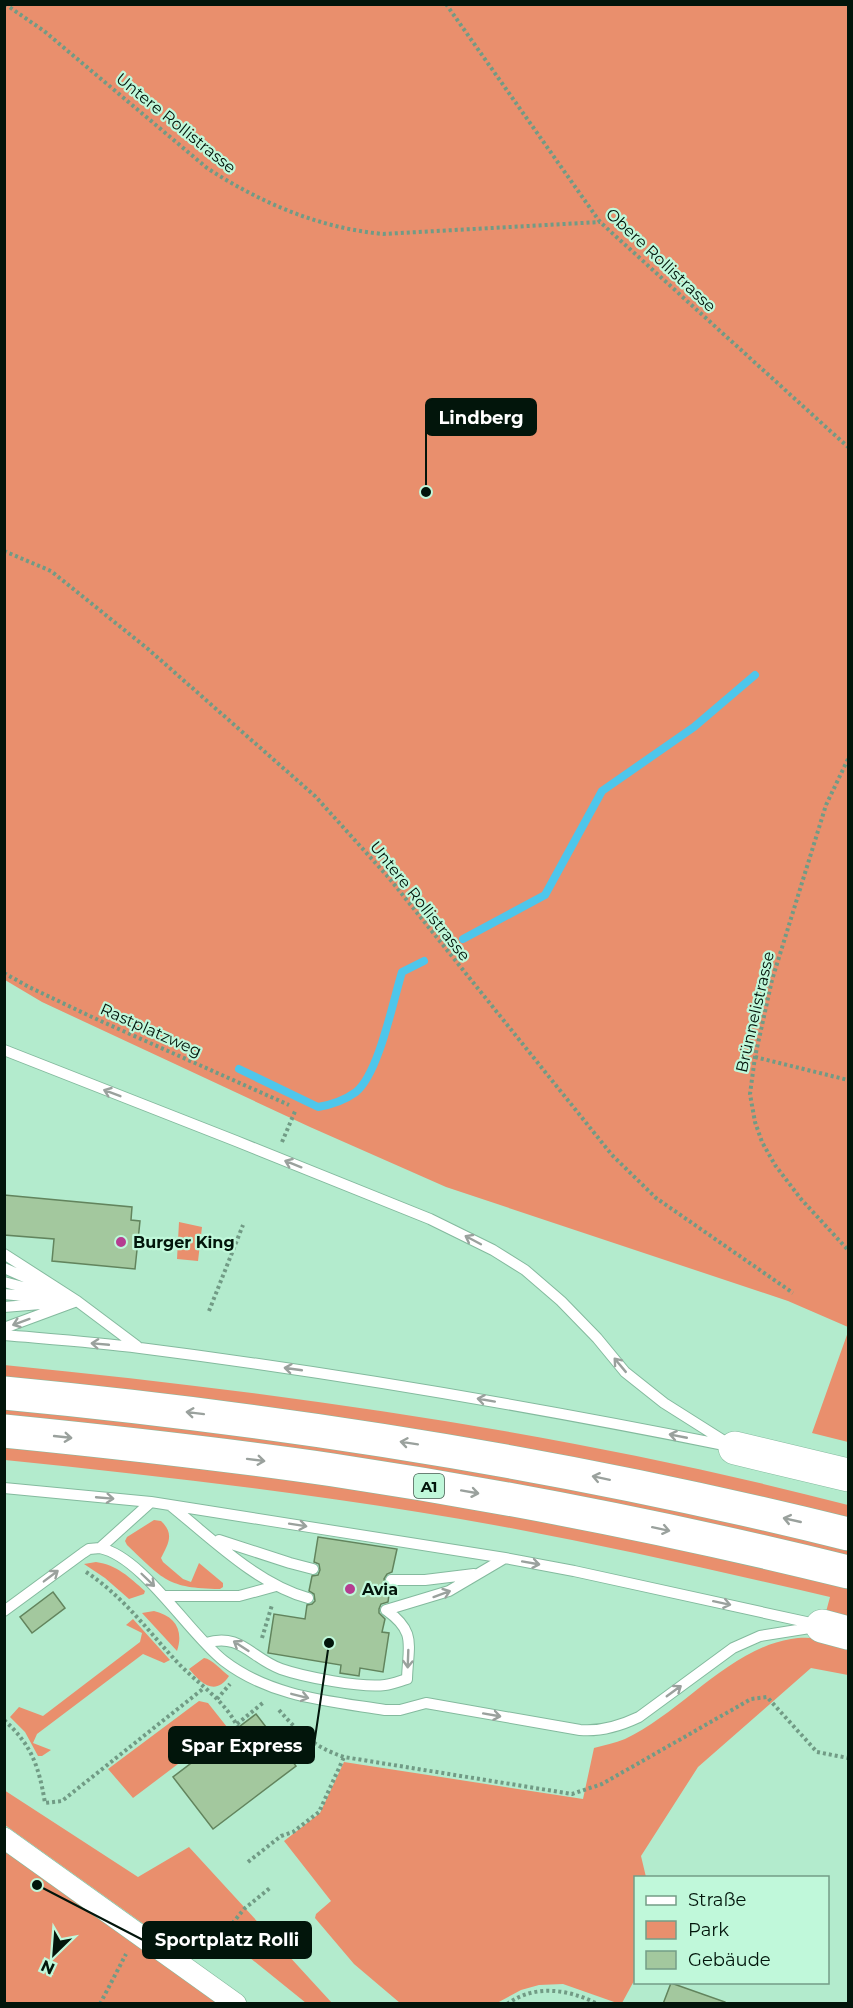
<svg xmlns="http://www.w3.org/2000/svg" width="853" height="2008" font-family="Montserrat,sans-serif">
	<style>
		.green { fill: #e98f6d }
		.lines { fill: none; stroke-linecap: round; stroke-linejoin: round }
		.stream { stroke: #4ec6eb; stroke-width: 8 }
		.building { fill: #a3c89e; stroke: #62845d; stroke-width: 1.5 }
		.lane-casing { stroke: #84ba9e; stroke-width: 12 }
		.street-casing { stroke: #84ba9e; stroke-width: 22 }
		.highway-casing { stroke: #84ba9e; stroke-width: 34 }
		.path { stroke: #719b85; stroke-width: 4; stroke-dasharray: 3 3; stroke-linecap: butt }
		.lane { stroke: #fff; stroke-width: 10 }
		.street { stroke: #fff; stroke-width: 21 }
		.highway { stroke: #fff; stroke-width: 33 }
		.oneway { stroke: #9aa19d }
		.poi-dot { fill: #b53d91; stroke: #c0f8da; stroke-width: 2 }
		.labels { text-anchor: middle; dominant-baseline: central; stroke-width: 4.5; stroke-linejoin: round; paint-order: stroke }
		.shield { fill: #c0f8da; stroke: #3b5949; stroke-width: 1.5 }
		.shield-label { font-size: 15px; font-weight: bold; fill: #02150b }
		.street-label { font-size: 16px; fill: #02150b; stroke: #c0f8da }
		.poi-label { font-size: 16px; font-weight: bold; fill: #02150b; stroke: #c0f8da; text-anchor: start }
		.leader { fill: none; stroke: #02150b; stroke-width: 2 }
		.callout-dot { fill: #02150b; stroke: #c0f8da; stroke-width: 2 }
		.callout { fill: #02150b; stroke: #02150b; stroke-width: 2 }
		.callout-label { font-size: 18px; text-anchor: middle; font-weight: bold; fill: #fff }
	</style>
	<rect width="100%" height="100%" fill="#b3ebcd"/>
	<path class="green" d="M 5,4 L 848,5 L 848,1327 L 788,1301 L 446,1187 L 310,1127 L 42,1002 L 5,980 Z
		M 179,1222 L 202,1227 L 198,1261 L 177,1259 Z
		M 848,1332 L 848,1442 L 812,1433 Z
		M 4,1365 C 288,1393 572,1433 848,1505 L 848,1675 L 811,1668 L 698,1767 L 641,1856 L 646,1877 L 636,1878 L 635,1979 L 622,2003 L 617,2003 L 563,1984 L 539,1985 L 521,1990 L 497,2003 L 400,2003 L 354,1964 L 315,1918 L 316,1914 L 331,1901 L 284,1841 L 320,1813 L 344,1762 L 583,1799 L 594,1748 C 604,1745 615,1743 625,1739 C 681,1713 729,1649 791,1639 C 800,1637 810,1638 819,1638 L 830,1597 C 693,1565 556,1534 418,1512 C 281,1490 143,1474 5,1460 Z
		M 154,1520 L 161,1521 C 175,1534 168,1544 161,1558 L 163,1562 L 183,1579 L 191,1582 L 199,1563 L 223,1583 L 223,1587 L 220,1589 C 167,1588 164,1580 127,1545 L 125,1541 L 127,1537 Z
		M 96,1562 C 117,1565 129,1577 145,1591 L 144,1594 L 129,1599 L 105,1578 L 84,1564 Z
		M 154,1611 C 175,1616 184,1630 177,1651 L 142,1613 Z
		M 133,1619 L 170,1660 L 164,1663 L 143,1654 L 37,1734 L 33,1743 L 51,1750 L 42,1756 L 38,1756 L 25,1732 L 10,1717 L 19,1707 L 43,1716 L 140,1642 L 142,1633 L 126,1625 Z
		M 204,1658 C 212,1659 222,1671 229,1676 C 215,1697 201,1683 189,1669 Z
		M 199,1701 L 208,1703 L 227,1727 L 133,1798 L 108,1769 Z
		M 4,1790 L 138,1877 L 189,1847 L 332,2003 L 306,2003 L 239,1949 L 206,1933 L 180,1950 L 5,1825 Z
		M 4,1838 L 236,2003 L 5,2003 Z"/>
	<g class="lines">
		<path class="stream" d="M 463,939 L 545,895 L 602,791 L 694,727 L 755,675
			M 239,1069 L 318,1107 C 330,1105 345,1100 356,1092 C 379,1073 393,1001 402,972 L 424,961"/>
	</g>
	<path class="building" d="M 4,1195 L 132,1207 L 131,1220 L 140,1221 L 135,1269 L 52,1261 L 54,1239 L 4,1235 Z
		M 318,1537 L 397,1549 L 392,1572 L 387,1574 L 384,1579 L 385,1584 L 390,1587 L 388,1602 L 381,1604 L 379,1609 L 379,1613 L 385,1619 L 382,1632 L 389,1633 L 383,1672 L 360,1668 L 359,1676 L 340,1673 L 341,1665 L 268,1653 L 274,1614 L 305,1619 L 307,1605 L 312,1604 L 315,1601 L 314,1594 L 309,1591 L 312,1576 L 318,1575 L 320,1570 L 319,1564 L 314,1562 Z
		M 53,1592 L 65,1608 L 32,1633 L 20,1617 Z
		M 256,1714 L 296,1766 L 213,1829 L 173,1777 Z
		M 671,1983 L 725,2002 L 725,2004 L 663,2004 Z"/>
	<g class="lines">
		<defs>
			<path id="lane" d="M 4,1050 L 236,1141 L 430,1219 L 493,1250 L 525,1270 L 561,1301 L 597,1338 L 625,1372 L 664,1403 L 732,1446
				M 4,1254 L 77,1301 L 137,1346
				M 4,1268 L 47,1287
				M 4,1282 L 68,1299
				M 4,1294 L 44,1298
				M 4,1307 L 65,1302
				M 4,1328 L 77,1301
				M 4,1335 C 50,1339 95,1342 140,1348 C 338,1373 534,1407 729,1446
				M 4,1488 L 151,1502 L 505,1558 L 574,1571 L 820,1625
				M 170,1505 C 211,1538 257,1584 308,1598
				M 219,1540 L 290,1563 L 313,1569
				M 100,1548 C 143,1557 189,1634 224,1661 C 271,1697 329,1701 385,1710 L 400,1710 L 426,1703 L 580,1730 C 601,1732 620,1726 639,1717 L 733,1648 L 760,1636 L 816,1627
				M 391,1580 L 425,1580 L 474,1574
				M 164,1596 L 239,1596 L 276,1586
				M 386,1610 L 449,1591 L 505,1558
				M 4,1611 L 83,1553 L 89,1549 L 100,1548 L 151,1502
				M 206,1643 C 240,1632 251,1658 281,1669 C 304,1677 361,1688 385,1685 C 393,1684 400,1681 407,1679 C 408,1645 417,1632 386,1610"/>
			<path id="street" d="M 4,1838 L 236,2004"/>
			<path id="highway" d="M 4,1393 C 289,1420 571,1465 848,1534
				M 4,1431 C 114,1442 224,1454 333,1470 C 506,1496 678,1530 848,1572
				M 735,1448 L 848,1475
				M 822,1626 L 848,1633"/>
		</defs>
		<use href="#lane" class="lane-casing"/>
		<use href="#street" class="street-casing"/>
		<use href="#highway" class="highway-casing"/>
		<path class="path" d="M 5,4 L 44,31 L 207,168 C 261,203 319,228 383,234 L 600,222
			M 446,4 L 600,222 L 848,447
			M 4,551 L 51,571 L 148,649 L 315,796 L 389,878 L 612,1155 L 656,1198 L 793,1293
			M 848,759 L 826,805 L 772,980 L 755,1057 L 750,1094 L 755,1122 L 762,1142 L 775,1165 L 801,1199 L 848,1250
			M 4,973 L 29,987 L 94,1018 L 289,1105
			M 755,1057 L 848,1080
			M 282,1142 L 296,1109
			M 209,1311 L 243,1225
			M 86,1572 C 123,1596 148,1631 178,1663 C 198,1684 226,1701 238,1728
			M 262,1638 L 272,1605
			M 217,1699 L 230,1684
			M 279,1710 C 299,1733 314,1747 344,1757 L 572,1794 L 602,1784 L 751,1699 L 767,1697 L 817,1752 L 848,1758
			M 4,1720 C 32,1745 39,1767 45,1803 L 62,1801 L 204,1688
			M 237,1724 L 264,1702
			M 248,1862 L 281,1836 L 293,1832 L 319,1812 L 344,1757
			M 206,1956 L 244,1909 L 270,1888
			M 100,2004 L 126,1954
			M 507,2004 C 535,1984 568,1989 598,2004"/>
		<use href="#lane" class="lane"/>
		<use href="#street" class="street"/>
		<use href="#highway" class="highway"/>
	</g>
	<defs><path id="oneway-shaft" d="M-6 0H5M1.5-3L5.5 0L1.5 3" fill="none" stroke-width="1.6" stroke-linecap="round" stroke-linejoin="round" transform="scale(1.5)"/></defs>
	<g class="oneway">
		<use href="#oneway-shaft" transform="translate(112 1093) rotate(-159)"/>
		<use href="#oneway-shaft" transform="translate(293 1164) rotate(-158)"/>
		<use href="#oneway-shaft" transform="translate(473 1240) rotate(-152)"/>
		<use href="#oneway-shaft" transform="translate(21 1322) rotate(160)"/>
		<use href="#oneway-shaft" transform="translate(100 1344) rotate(-175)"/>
		<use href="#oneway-shaft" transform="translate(620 1365) rotate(-130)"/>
		<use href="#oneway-shaft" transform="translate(293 1369) rotate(-172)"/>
		<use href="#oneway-shaft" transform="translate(486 1400) rotate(-170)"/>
		<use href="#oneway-shaft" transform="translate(195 1413) rotate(-173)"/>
		<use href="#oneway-shaft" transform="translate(678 1436) rotate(-169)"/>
		<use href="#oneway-shaft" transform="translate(63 1437) rotate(6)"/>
		<use href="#oneway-shaft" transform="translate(409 1443) rotate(-171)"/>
		<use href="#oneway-shaft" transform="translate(256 1460) rotate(7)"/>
		<use href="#oneway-shaft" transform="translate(601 1478) rotate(-168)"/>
		<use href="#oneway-shaft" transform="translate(470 1492) rotate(10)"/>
		<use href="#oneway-shaft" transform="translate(105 1498) rotate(5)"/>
		<use href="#oneway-shaft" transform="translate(792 1520) rotate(-167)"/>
		<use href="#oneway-shaft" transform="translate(298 1525) rotate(9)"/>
		<use href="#oneway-shaft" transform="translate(661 1529) rotate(12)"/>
		<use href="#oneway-shaft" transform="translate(531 1563) rotate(10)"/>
		<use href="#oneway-shaft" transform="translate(51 1576) rotate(-37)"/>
		<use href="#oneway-shaft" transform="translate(148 1580) rotate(44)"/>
		<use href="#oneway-shaft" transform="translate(442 1594) rotate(-20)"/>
		<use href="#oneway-shaft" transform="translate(722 1603) rotate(12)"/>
		<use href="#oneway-shaft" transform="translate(241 1646) rotate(-147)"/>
		<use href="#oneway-shaft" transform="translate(408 1659) rotate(92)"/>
		<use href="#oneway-shaft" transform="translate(674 1691) rotate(-36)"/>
		<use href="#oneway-shaft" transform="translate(300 1696) rotate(14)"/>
		<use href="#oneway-shaft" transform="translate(492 1715) rotate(10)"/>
	</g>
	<g class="poi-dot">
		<circle cx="121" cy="1242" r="6"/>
		<circle cx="350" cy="1589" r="6"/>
	</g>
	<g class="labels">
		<rect class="shield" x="414" y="1474" width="30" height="24" rx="4.5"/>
		<g class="shield-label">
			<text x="429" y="1486">A1</text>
		</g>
		<g class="street-label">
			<text transform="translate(176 123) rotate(39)">Untere Rollistrasse</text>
			<text transform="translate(661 260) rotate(43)">Obere Rollistrasse</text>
			<text transform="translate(420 901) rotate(51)">Untere Rollistrasse</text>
			<text transform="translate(755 1012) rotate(-77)">Brünnelistrasse</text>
			<text transform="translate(151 1030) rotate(24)">Rastplatzweg</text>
		</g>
		<g class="poi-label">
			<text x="133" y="1242">Burger King</text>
			<text x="362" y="1589">Avia</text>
		</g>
	</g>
	<path class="leader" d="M426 492L426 417M329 1643L314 1745M37 1885L143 1940"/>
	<g class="callout-dot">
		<circle cx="426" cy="492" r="6"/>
		<circle cx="329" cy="1643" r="6"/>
		<circle cx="37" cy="1885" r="6"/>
	</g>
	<g class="callout">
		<rect x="426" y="399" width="110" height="36" rx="6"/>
		<rect x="169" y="1727" width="145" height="36" rx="6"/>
		<rect x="143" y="1922" width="168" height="36" rx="6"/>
	</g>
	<g class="callout-label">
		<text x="481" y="424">Lindberg</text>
		<text x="242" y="1752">Spar Express</text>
		<text x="227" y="1946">Sportplatz Rolli</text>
	</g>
	<rect width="853" height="2008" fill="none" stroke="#02150b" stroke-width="12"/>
	<rect x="634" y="1876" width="195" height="108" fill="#c0f8da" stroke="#749d87" stroke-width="1.5"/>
	<rect x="646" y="1896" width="30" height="9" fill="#ffffff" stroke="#749d87" stroke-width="1.5"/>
	<text x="688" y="1906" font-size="18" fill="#02150b">Straße</text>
	<rect x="646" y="1921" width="30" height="18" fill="#e98f6d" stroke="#749d87" stroke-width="1.5"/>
	<text x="688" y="1936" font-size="18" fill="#02150b">Park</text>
	<rect x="646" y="1951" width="30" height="18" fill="#a3c89e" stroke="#749d87" stroke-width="1.5"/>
	<text x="688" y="1966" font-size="18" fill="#02150b">Gebäude</text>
	<g transform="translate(54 1954) rotate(205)" stroke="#c0f8da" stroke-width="4.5" paint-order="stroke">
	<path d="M0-4.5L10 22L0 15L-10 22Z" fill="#02150b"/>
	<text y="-9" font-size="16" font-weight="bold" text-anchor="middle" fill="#02150b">N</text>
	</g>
</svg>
